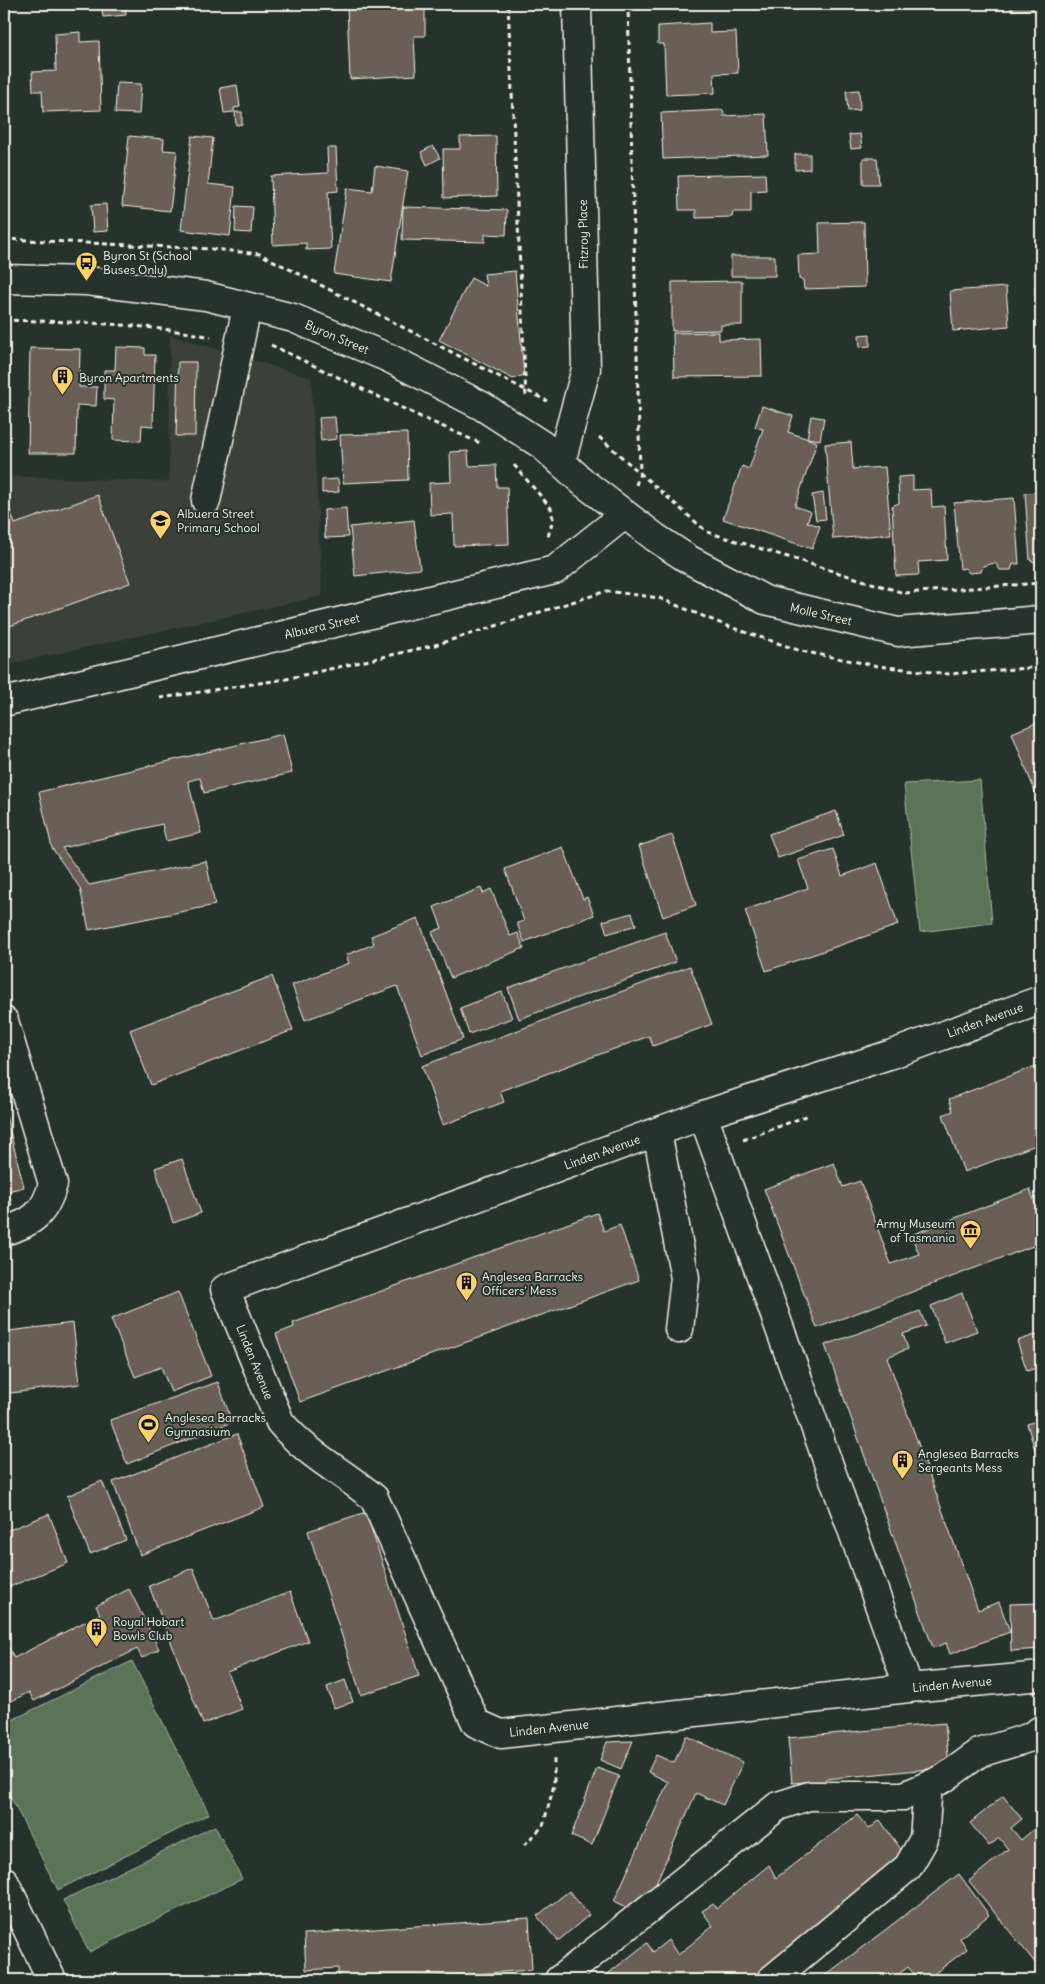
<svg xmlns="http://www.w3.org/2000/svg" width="1045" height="1984" font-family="Delius,sans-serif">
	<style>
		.built { fill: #3b403a }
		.green { fill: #5c7358; stroke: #a8b2a0 }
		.building { fill: #6b5f57; stroke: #f4f1e8 }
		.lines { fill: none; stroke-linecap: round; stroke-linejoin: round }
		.minor-casing { stroke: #f4f1e8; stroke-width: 31 }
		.path { stroke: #f4f1e8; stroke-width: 3; stroke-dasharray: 5 4; stroke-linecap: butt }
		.minor { stroke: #26332d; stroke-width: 28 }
		.labels { text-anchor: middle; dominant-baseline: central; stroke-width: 4; stroke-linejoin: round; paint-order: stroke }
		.street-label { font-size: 12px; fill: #f4f1e8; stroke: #26332d }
		.poi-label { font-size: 12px; fill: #f4f1e8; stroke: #26332d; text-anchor: start }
	</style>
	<rect width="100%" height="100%" fill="#26332d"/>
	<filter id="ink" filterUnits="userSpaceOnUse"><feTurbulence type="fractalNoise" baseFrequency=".02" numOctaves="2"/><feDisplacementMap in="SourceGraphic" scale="10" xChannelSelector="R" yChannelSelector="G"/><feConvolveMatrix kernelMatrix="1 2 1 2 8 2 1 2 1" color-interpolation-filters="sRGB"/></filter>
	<g filter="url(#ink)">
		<path class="built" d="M 170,335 L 311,378 L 322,596 L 4,665 L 4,476 L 169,482 Z"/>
		<path class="green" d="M 980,780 L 992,923 L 920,932 L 904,784 Z
			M 132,1661 L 209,1814 L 58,1890 L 4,1784 L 4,1724 Z
			M 215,1826 L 242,1879 L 89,1952 L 63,1900 Z"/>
		<path class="building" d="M 101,4 L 125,4 L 126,15 L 103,17 Z
			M 364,4 L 425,4 L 425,36 L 414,36 L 416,75 L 350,79 L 347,6 Z
			M 1011,4 L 1041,4 L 1041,9 L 1011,10 Z
			M 710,23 L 710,33 L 736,32 L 738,73 L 714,74 L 715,93 L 666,95 L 664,44 L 658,44 L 658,26 Z
			M 80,32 L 80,42 L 99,41 L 101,110 L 43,112 L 42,91 L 33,91 L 32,72 L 56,71 L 55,34 Z
			M 117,83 L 141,84 L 139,114 L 115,113 Z
			M 237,85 L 240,107 L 234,108 L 234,112 L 224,113 L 220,88 Z
			M 859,90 L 860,110 L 848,111 L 846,91 Z
			M 723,110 L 724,116 L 766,114 L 768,155 L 663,159 L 661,113 Z
			M 235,112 L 242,112 L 242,124 L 236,125 Z
			M 860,134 L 862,148 L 851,149 L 849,135 Z
			M 129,136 L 164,139 L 163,150 L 177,151 L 170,211 L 122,206 Z
			M 192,136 L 213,138 L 208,184 L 235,187 L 230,236 L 181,230 Z
			M 496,136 L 497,196 L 444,198 L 443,149 L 460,149 L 460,137 Z
			M 433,146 L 440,158 L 427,165 L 421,152 Z
			M 327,148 L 336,148 L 338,191 L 328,192 L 331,249 L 306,250 L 306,243 L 273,245 L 271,176 L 328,173 Z
			M 795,154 L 810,154 L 810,169 L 795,170 Z
			M 863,158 L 877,158 L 879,184 L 863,184 Z
			M 375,166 L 408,171 L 391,282 L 334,274 L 347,188 L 372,191 Z
			M 765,174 L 766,190 L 751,191 L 751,212 L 733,212 L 732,217 L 696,218 L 696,210 L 679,210 L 678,176 Z
			M 106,204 L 108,231 L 93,232 L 91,205 Z
			M 236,206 L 253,207 L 251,233 L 235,232 Z
			M 403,207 L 507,210 L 506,235 L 485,234 L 485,242 L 402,240 Z
			M 864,222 L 865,287 L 804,289 L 803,280 L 799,279 L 798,255 L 820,254 L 819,223 Z
			M 731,256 L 775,256 L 775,276 L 731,276 Z
			M 515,271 L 524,375 L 513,379 L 439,340 L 471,278 L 486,286 L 484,274 Z
			M 742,281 L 742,325 L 721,325 L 721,330 L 672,331 L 672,282 Z
			M 1041,286 L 1041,334 L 1037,335 L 1035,287 Z
			M 1006,287 L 1009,326 L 953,331 L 950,291 Z
			M 719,332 L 719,340 L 761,339 L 762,376 L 674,377 L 673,333 Z
			M 870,334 L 870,346 L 860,347 L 859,335 Z
			M 116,347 L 145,348 L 145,355 L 155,355 L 153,426 L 142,425 L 141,441 L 113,440 L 114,400 L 104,399 L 104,370 L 115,370 Z
			M 30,348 L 80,349 L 79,387 L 97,387 L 96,406 L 77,405 L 76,453 L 28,453 Z
			M 178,362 L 196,362 L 195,436 L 176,436 Z
			M 762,406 L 793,416 L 788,432 L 817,442 L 795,506 L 811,512 L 807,522 L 820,526 L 812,549 L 723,519 L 742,466 L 749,469 L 763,429 L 755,427 Z
			M 811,416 L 824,418 L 820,440 L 807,438 Z
			M 335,417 L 337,439 L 321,441 L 319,418 Z
			M 407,433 L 408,480 L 343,483 L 340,435 Z
			M 851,442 L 853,469 L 885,467 L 891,534 L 833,539 L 825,444 Z
			M 468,451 L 469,466 L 496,465 L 497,487 L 507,487 L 509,544 L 454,546 L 453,514 L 430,515 L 429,483 L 451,482 L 450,452 Z
			M 1041,471 L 1041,568 L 1037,568 L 1035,562 L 1030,560 L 1025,493 L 1040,492 L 1038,472 Z
			M 913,476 L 913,490 L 931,489 L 932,507 L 944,506 L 947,560 L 918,562 L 919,575 L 896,576 L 892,506 L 899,503 L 898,477 Z
			M 338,479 L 339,492 L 322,493 L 322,480 Z
			M 823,493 L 826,519 L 816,520 L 812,495 Z
			M 4,495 L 15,524 L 98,495 L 130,583 L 4,628 Z
			M 1014,498 L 1019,564 L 1013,564 L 1011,570 L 1000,570 L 995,563 L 983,566 L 981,572 L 969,573 L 965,568 L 960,569 L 954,503 Z
			M 346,508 L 348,537 L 325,538 L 324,510 Z
			M 414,520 L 420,569 L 355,576 L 350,527 Z
			M 1041,721 L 1041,807 L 1012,733 Z
			M 283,734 L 292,773 L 204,793 L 200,778 L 188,781 L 201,833 L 166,841 L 162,824 L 62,848 L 89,885 L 206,861 L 215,905 L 89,930 L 80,888 L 52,848 L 39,792 Z
			M 836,811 L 844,835 L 778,858 L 769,834 Z
			M 672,835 L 696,905 L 663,917 L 639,846 Z
			M 563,847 L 583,899 L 587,897 L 594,915 L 524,942 L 517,923 L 524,921 L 505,869 Z
			M 833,849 L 842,876 L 877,863 L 898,925 L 766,971 L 745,910 L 808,888 L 798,860 Z
			M 481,888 L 483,893 L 491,889 L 510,936 L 518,933 L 524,948 L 451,978 L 432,932 L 442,928 L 434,907 Z
			M 632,913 L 636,925 L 607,934 L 603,921 Z
			M 418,918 L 463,1039 L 422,1055 L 397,986 L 305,1020 L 292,985 L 349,963 L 346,955 L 374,944 L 371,936 Z
			M 665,932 L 676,962 L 519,1019 L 508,988 Z
			M 690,966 L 712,1024 L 653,1046 L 649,1036 L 500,1091 L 504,1102 L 443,1125 L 422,1066 Z
			M 272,976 L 293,1030 L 151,1085 L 130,1030 Z
			M 502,992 L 512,1018 L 469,1034 L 460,1008 Z
			M 1041,1064 L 1041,1143 L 964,1172 L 943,1115 L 953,1111 L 949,1099 Z
			M 4,1108 L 24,1187 L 8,1191 L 12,1205 L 4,1207 Z
			M 182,1159 L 201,1213 L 173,1223 L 155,1168 Z
			M 834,1163 L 843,1187 L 860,1181 L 891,1264 L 919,1254 L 911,1235 L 1030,1189 L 1041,1219 L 1041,1243 L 817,1328 L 764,1189 Z
			M 597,1213 L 604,1231 L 620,1225 L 639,1280 L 300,1402 L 276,1334 L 294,1327 L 293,1323 Z
			M 178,1292 L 211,1376 L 171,1392 L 161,1367 L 135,1377 L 111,1319 Z
			M 962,1293 L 977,1331 L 945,1343 L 931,1306 Z
			M 920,1311 L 926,1326 L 903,1334 L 908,1349 L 887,1357 L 978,1610 L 999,1602 L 1010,1632 L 950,1654 L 946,1643 L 933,1648 L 825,1345 Z
			M 4,1317 L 7,1317 L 9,1331 L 73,1323 L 80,1384 L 4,1394 Z
			M 1041,1333 L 1041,1383 L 1036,1368 L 1027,1371 L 1017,1341 Z
			M 218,1382 L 232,1422 L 127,1464 L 110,1420 Z
			M 1040,1420 L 1041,1448 L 1035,1450 L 1027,1424 Z
			M 237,1434 L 264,1507 L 140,1555 L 113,1482 Z
			M 1041,1453 L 1041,1471 L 1036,1455 Z
			M 102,1481 L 126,1540 L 90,1554 L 67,1496 Z
			M 366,1512 L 419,1676 L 361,1695 L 308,1531 Z
			M 49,1514 L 68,1563 L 9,1587 L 4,1573 L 4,1532 Z
			M 193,1568 L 214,1621 L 290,1592 L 308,1641 L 227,1672 L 242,1709 L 203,1724 L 149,1586 Z
			M 129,1589 L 159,1649 L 142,1658 L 137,1649 L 34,1701 L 29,1692 L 4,1705 L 4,1648 L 8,1646 L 14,1658 L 100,1614 L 96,1606 Z
			M 1041,1603 L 1041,1649 L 1011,1651 L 1010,1604 Z
			M 345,1680 L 353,1702 L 334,1708 L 327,1687 Z
			M 945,1723 L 949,1767 L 826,1779 L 827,1788 L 808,1790 L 807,1782 L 792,1783 L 788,1738 Z
			M 686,1736 L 743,1762 L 723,1805 L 696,1793 L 642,1914 L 614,1901 L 668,1782 L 648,1772 L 656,1755 L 674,1763 Z
			M 633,1741 L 621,1769 L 600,1760 L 607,1742 Z
			M 597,1768 L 619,1776 L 592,1845 L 571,1836 Z
			M 1003,1796 L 1022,1819 L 1011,1828 L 1021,1840 L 1041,1823 L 1041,1970 L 969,1881 L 1008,1849 L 999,1838 L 989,1846 L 970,1823 Z
			M 857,1815 L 869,1829 L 880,1820 L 907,1858 L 752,1980 L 600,1980 L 647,1943 L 653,1952 L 668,1940 L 678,1955 L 713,1926 L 702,1911 L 713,1904 L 716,1909 L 769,1865 L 776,1878 Z
			M 959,1874 L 989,1915 L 960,1938 L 967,1949 L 926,1980 L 919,1980 L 908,1967 L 891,1980 L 819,1980 Z
			M 569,1891 L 589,1915 L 558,1941 L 537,1916 Z
			M 529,1918 L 532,1970 L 386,1980 L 338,1980 L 338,1968 L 306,1970 L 304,1934 Z"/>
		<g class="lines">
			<defs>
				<path id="minor" d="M 4,279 L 87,281 L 206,296 L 293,318 L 389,358 L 482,406 L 542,445 L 584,483 L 656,538 L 688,559 L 765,600 L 898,632 L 1041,620
					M 561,462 L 586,369 L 577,4
					M 206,501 L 247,307
					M 4,702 L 555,570 L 624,515
					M 1041,1000 L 892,1054 L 703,1115 L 225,1289 L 280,1422 C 306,1454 343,1472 374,1498 L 476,1723 L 501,1734 L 909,1688 L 1041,1676
					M 4,1021 L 53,1184 C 45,1213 33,1223 4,1231
					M 703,1115 L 909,1688
					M 657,1132 L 685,1278 L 679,1329
					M 4,1881 L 52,1980
					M 559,1980 L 778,1806 L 809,1796 L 904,1796 L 943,1779 L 979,1753 L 1028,1738 L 1041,1730
					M 771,1980 L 908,1867 L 924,1839 L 928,1785"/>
			</defs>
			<use href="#minor" class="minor-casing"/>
			<path class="path" d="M 508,4 L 526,399
				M 628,4 L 640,473 L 636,485
				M 4,239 L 212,249 L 260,254 L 547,401
				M 4,320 C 73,322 143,323 211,337
				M 271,345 L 423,418 L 480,443
				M 599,437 L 707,532 L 904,593 L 1041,583
				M 514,465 L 551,508 L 553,519 L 548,537
				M 160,698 L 286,679 L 435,645 L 607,591 L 659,598 L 727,626 L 801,651 L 878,666 L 949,674 L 1041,667
				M 743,1140 L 809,1115
				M 524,1845 L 543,1826 L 554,1785 L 554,1759"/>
			<use href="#minor" class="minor"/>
		</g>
	</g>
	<defs>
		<symbol id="bus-pin" viewBox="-11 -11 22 30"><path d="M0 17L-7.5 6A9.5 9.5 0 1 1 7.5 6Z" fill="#ffd166" stroke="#26332d"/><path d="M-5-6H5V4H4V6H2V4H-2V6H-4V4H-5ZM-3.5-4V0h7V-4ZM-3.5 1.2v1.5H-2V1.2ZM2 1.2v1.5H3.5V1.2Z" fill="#111"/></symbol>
		<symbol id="building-pin" viewBox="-11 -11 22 30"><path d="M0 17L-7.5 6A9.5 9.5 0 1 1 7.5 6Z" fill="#ffd166" stroke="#26332d"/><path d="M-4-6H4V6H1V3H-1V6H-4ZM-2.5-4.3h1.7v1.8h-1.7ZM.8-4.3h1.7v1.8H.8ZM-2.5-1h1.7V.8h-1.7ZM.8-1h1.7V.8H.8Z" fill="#111"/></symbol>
		<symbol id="school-pin" viewBox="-11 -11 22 30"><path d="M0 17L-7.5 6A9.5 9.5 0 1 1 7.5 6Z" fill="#ffd166" stroke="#26332d"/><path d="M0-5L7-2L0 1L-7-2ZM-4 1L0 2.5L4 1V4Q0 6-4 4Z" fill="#111"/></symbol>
		<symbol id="museum-pin" viewBox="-11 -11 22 30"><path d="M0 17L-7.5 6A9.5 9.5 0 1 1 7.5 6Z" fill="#ffd166" stroke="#26332d"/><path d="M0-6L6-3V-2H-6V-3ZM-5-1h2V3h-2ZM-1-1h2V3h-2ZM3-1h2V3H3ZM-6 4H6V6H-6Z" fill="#111"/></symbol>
		<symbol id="stadium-pin" viewBox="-11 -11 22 30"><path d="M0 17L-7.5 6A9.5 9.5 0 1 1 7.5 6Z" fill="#ffd166" stroke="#26332d"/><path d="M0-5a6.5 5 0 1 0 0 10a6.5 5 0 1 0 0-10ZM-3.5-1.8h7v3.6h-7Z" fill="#111"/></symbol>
	</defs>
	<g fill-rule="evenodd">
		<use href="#bus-pin" x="74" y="250" width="25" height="34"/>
		<use href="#building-pin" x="50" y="364" width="25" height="34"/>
		<use href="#school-pin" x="148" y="508" width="25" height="34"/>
		<use href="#museum-pin" x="958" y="1218" width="25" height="34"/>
		<use href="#building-pin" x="454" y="1270" width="25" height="34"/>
		<use href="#stadium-pin" x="136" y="1412" width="25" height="34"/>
		<use href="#building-pin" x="890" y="1448" width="25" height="34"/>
		<use href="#building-pin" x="84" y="1616" width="25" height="34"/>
	</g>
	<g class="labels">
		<g class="street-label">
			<text transform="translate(583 234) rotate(-91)">Fitzroy Place</text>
			<text transform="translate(337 337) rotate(23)">Byron Street</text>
			<text transform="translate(821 614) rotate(13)">Molle Street</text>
			<text transform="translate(322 626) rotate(-13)">Albuera Street</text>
			<text transform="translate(985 1020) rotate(-20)">Linden Avenue</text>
			<text transform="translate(602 1152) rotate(-20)">Linden Avenue</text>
			<text transform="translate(255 1362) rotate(68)">Linden Avenue</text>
			<text transform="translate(952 1684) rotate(-5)">Linden Avenue</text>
			<text transform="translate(549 1728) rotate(-6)">Linden Avenue</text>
		</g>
		<g class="poi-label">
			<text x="103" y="255">Byron St (School<tspan x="103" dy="14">Buses Only)</tspan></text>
			<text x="79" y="377">Byron Apartments</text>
			<text x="177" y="513">Albuera Street<tspan x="177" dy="14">Primary School</tspan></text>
			<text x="955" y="1223" text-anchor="end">Army Museum<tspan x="955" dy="14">of Tasmania</tspan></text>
			<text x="482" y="1276">Anglesea Barracks<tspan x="482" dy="14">Officers' Mess</tspan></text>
			<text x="165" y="1417">Anglesea Barracks<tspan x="165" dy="14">Gymnasium</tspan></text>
			<text x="918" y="1453">Anglesea Barracks<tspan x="918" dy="14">Sergeants Mess</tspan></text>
			<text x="113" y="1621">Royal Hobart<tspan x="113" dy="14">Bowls Club</tspan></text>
		</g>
	</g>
	<rect width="1045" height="1984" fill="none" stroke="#26332d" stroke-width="20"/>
	<rect x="10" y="10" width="1025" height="1964" fill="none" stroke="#f4f1e8" stroke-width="2" filter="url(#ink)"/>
</svg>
